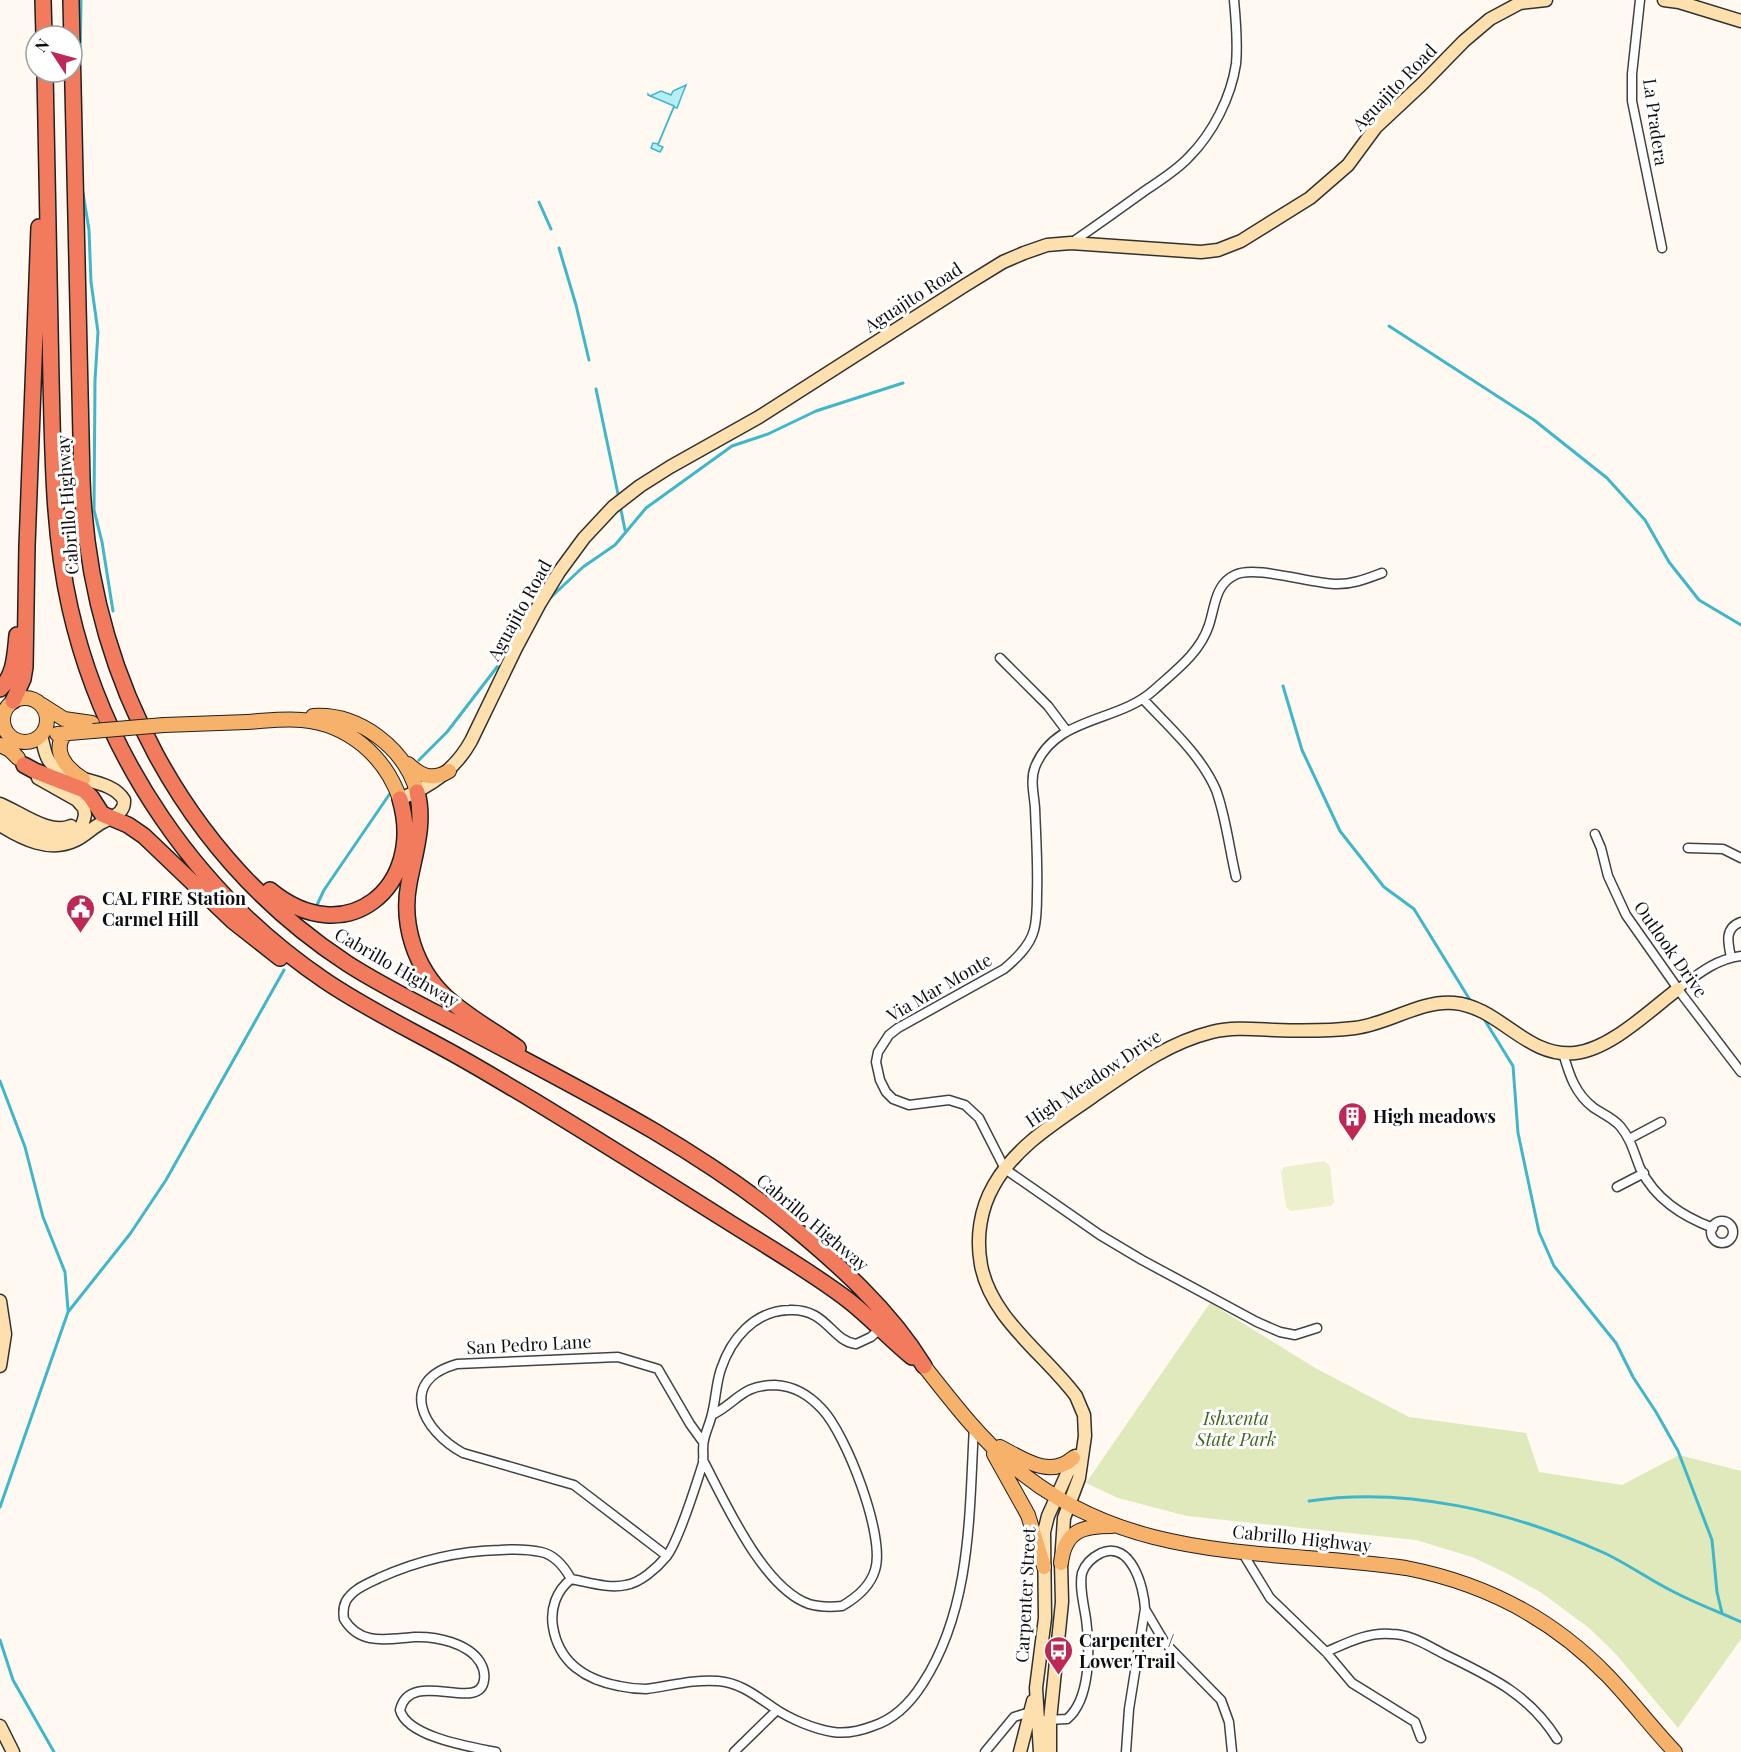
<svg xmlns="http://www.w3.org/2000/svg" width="1741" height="1752" font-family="'Playfair Display',serif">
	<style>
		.green { fill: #dfe9bb }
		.pitch { fill: #edf0cd }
		.water { fill: #b7eef5; stroke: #3fb7cb; stroke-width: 1.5 }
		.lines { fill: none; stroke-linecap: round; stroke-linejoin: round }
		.stream { stroke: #3fb7cb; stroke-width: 3 }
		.street-casing { stroke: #424242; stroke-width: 11 }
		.secondary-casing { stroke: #313131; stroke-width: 15 }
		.primary-casing { stroke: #202020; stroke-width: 16 }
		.highway-casing { stroke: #202020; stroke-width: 18 }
		.street { stroke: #fff; stroke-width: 8 }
		.secondary { stroke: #fde0ae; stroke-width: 12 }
		.primary { stroke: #f6b16a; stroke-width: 14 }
		.highway { stroke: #f27b5d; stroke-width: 15 }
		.primary-bridge-casing { stroke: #202020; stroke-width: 16; stroke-linecap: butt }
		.primary-bridge { stroke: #f6b16a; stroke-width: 14 }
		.labels { text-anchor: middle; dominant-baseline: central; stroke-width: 6; stroke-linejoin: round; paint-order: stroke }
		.street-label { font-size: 18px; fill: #0f0f0f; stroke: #fff }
		.poi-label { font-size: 18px; font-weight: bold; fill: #0f0f0f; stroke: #fff; text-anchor: start }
		.park-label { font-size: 18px; font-style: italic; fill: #406720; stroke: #fff }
	</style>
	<rect width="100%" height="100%" fill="#fff9f1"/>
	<path class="green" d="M 1210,1303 L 1317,1369 L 1409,1417 L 1526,1433 L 1539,1472 L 1622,1485 L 1679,1455 L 1741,1471 L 1741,1639 L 1678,1728 L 1615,1653 L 1589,1628 L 1542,1593 L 1508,1574 L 1472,1557 L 1416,1540 L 1187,1516 L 1118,1498 L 1086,1483 Z"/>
	<path class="pitch" d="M 1324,1161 L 1330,1166 L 1334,1202 L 1331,1206 L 1291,1211 L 1286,1207 L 1281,1172 L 1284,1167 Z"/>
	<path class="water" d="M 686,85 L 677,108 L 674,107 L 658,145 L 663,147 L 660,152 L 651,148 L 653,143 L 658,144 L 674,106 L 648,95 L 648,94 L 650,96 L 661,91 L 671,95 L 673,91 Z"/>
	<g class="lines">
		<path class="stream" d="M 80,61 L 81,0
			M 83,193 L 89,230 L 91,282 L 98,332 L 95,380 L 94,510 L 102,542 L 113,611
			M 539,202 L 551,229
			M 559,248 L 576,305 L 589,360
			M 1389,326 L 1534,420 L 1607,478 L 1645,520 L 1669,562 L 1699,600 L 1741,625
			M 596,389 L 618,494
			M 621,510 L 625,530
			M 548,600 L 583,567 L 615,545 L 646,508 L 732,446 L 768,434 L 816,411 L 903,383
			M 1283,686 L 1302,750 L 1340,831 L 1384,887 L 1414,909 L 1470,1000
			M 419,760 L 447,732 L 507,654
			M 316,907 L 324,890 L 391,792
			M 1484,1019 L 1513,1066 L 1518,1133 L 1539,1232 L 1554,1266 L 1616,1343 L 1633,1377 L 1656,1412 L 1678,1451 L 1712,1540 L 1717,1592 L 1722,1613
			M 0,1081 L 25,1147 L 43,1217 L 65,1272 L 68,1310
			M 1309,1501 C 1406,1486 1513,1512 1602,1552 C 1627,1563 1649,1580 1674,1592 C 1695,1603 1719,1612 1741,1622
			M 0,1507 L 68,1312 L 130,1234 L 166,1180 L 284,970
			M 0,1640 L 13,1680 L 54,1752"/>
		<defs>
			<path id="street" d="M 1640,0 L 1632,74 L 1632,101 L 1662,248
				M 1071,243 C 1096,226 1121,208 1146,190 C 1161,180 1177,170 1189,157 C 1213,133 1231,97 1236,64 C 1238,43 1236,21 1234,0
				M 1000,658 L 1048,706 L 1066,730
				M 1143,699 C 1169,727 1201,755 1216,790 C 1226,817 1229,848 1236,877
				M 1595,834 L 1601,848 L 1608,876 L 1626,915 L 1683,996 L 1741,1072
				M 1688,848 L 1723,849 L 1741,858
				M 1731,957 C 1728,943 1724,928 1741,922
				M 1678,989 C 1698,974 1716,959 1741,956
				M 1563,1053 C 1569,1074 1575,1094 1594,1108 C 1603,1114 1613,1118 1620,1126 C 1631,1139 1634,1153 1640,1168 C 1655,1199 1682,1216 1713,1228
				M 1629,1139 L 1661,1122
				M 1617,1187 L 1644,1173
				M1711 1232a11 11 0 1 1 22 0a11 11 0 1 1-22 0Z
				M 1317,1328 L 1295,1335 L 1280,1332 L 1257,1322 L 1142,1260 L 1100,1235 L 1005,1169 L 979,1118 L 965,1105 L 949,1100 L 909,1105 L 893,1099 L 886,1092 L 880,1080 L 876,1062 L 878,1052 L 889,1035 L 898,1028 L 1004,969 C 1016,959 1030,946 1034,930 C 1037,919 1037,906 1037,894 C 1038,865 1036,836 1035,808 C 1034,794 1030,780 1035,767 C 1055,716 1118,723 1154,690 C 1175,671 1200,653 1209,625 C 1215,607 1215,584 1235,575 C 1254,565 1309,583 1334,584 C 1351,585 1366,579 1382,573
				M 703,1460 C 725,1502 763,1588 809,1604 C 819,1607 832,1607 842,1606 C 856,1598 870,1587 875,1570 C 886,1537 846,1434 822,1409 C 809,1395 795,1386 775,1385 C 741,1385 738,1402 712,1415
				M 1242,1552 L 1270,1598 L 1326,1652 L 1352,1683 L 1415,1722 L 1421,1738
				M 667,1556 L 574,1485 L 463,1453 C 422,1431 397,1381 457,1364 L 618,1357 L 658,1369 L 690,1424 L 703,1442
				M 571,1579 C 556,1591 550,1609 553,1627 C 559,1663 586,1680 619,1686 C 628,1688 637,1689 646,1689 C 670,1686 693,1679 718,1681 C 741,1683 756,1696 774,1708 C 790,1719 814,1729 833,1732 C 847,1734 860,1731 873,1726 C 895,1719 911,1702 923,1683 C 972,1607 969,1513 974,1427
				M 571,1579 C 588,1582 609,1589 626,1585 C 640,1583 657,1568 666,1557 C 678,1543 697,1482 703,1463 C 704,1455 702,1447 704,1440 C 706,1431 710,1423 712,1414 C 716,1399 716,1383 721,1369 C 731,1339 754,1311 789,1310 C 827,1308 831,1341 856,1344 L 871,1337 L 881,1328
				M 1145,1609 L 1165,1643 L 1221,1700 L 1229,1722 L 1232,1752
				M 1326,1652 C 1347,1643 1367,1632 1391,1634 C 1411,1634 1428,1646 1446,1655 C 1491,1677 1529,1694 1557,1739
				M 1046,1720 L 1067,1719 C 1091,1699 1090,1647 1086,1619 C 1084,1605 1079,1587 1082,1573 C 1085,1564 1093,1557 1101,1553 C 1131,1540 1144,1587 1145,1609 L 1129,1709 L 1126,1752
				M 496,1752 C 471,1747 407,1737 400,1710 C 410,1667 480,1714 484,1680 C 485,1674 483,1667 480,1662 C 468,1643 436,1636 414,1637 C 387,1639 360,1646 344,1619 C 343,1613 343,1607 346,1601 C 353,1589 367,1584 379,1578 C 419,1560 457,1551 500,1550 C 513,1549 528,1549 541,1552 C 555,1555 565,1568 571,1579
				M 734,1752 L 777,1710
				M 985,1752 L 1014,1717 L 1030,1712"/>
			<path id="secondary" d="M 1664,0 L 1679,2 L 1741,21
				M 10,737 L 12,749 L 17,757
				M 400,799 C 431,786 455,770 471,741 L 516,648 L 540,603 L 559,572 L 584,538 L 613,507 L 640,486 L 670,467 L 759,417 L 964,286 L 1003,262 L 1024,253 L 1047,245 L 1071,243 L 1201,252 L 1218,250 L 1241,241 L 1310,198 L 1348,165 L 1376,127 L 1422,84 L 1464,41 L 1490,19 L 1520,3 L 1546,0
				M 0,804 C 20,812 50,836 71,826
				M 0,814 C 21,825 77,860 85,815 L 84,808 L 77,800 L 38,778
				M 0,825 C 22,839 50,853 76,840 C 86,835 93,827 103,822 C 114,816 125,813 124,800 C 111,777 67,783 50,762 C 44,755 44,744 41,736
				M 0,1301 L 5,1334 L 0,1366
				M 0,1726 L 13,1752
				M 1020,1752 L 1033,1701
				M 1040,1752 L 1036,1688 L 1045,1618 L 1044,1532 L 1048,1516 L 1075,1456
				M 1050,1752 L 1050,1720 L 1062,1602 L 1061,1563 L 1064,1518 L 1079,1478 L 1085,1436 L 1084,1415 L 1076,1396 C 1045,1354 991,1319 981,1265 C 976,1238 980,1209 994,1185 C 1016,1146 1055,1123 1092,1097 C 1130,1071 1167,1043 1212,1032 C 1232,1027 1253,1029 1274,1030 C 1301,1031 1329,1031 1355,1028 C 1389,1024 1420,1000 1454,1003 C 1500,1007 1526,1058 1575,1053 C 1611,1049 1650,1010 1678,989"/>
			<path id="primary" d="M3 720a22 22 0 1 1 44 0a22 22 0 1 1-44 0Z
				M 42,705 L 64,719 L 92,723
				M 313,716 C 359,713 405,748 417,792
				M 164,725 C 192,724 219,723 247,722 C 265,721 284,718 302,720 C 348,724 385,756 400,799
				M 66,733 C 50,750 67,769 83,779
				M 57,734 L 93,731
				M 0,745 L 10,750 L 18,758
				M 408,764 C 421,776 432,781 449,771
				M 924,1366 C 951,1400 978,1436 1012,1465 C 1129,1565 1264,1548 1406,1568 C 1484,1583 1553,1619 1608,1676 C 1632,1701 1652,1728 1675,1752
				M 1000,1447 C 1023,1459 1050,1479 1073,1458
				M 994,1454 L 1028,1515 L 1044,1567
				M 1061,1563 C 1065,1530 1083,1526 1112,1526"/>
			<path id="highway" d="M 43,0 L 44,36
				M 71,0 L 82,480 C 89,674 183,856 348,964 C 384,987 423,1006 461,1026 C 573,1086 688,1142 787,1222 C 838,1264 889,1309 924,1366
				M 45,72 C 47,174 49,277 51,379 C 53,456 53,533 70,608 C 104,758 197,894 324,980 C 362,1006 403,1026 443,1048 C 473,1064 502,1082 531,1099 C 597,1139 662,1180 727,1221 C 768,1247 810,1271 848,1300 C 871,1318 890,1339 912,1357
				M 0,689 C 15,675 15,654 17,635
				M 13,701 L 23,679 L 25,667 L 27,546 L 39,227
				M 24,765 L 35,771 L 84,790 L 91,797 L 102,814 L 128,825 L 144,836 L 233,921 L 280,958
				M 417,792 C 425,823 415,852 409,883 C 401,924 415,968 446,997 C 468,1017 494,1031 518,1048
				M 270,890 C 346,953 426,887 400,799"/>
		</defs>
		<use href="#street" class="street-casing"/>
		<use href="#secondary" class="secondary-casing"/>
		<use href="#primary" class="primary-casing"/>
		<use href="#highway" class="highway-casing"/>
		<use href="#street" class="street"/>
		<use href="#secondary" class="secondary"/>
		<use href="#primary" class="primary"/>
		<use href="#highway" class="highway"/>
		<defs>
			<path id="primary-bridge" d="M 93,731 L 164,725"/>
		</defs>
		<use href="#primary-bridge" class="primary-bridge-casing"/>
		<use href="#primary-bridge" class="primary-bridge"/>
	</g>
	<defs>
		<symbol id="civic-pin" viewBox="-11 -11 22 30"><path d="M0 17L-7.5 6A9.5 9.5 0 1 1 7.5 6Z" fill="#be2855" stroke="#fff"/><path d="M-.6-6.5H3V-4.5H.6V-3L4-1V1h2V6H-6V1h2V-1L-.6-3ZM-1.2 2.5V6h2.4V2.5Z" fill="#fff"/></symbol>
		<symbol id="building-pin" viewBox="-11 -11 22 30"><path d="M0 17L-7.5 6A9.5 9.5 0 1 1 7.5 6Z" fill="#be2855" stroke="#fff"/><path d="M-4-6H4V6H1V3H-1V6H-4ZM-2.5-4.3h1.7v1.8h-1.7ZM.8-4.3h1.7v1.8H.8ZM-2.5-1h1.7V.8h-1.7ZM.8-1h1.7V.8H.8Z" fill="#fff"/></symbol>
		<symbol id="bus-pin" viewBox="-11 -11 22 30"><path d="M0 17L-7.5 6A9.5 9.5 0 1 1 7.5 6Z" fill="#be2855" stroke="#fff"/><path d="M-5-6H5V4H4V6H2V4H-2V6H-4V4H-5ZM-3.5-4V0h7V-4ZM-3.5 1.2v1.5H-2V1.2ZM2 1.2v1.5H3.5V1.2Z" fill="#fff"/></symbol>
	</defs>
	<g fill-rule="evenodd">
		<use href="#civic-pin" x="64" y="892" width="33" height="45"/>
		<use href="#building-pin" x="1336" y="1100" width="33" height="45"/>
		<use href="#bus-pin" x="1042" y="1634" width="33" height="45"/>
	</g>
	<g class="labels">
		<g class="street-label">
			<text transform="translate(1394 87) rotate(-46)">Aguajito Road</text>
			<text transform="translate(1656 122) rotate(82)">La Pradera</text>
			<text transform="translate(913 297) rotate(-33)">Aguajito Road</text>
			<text transform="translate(67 505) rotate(-94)">Cabrillo Highway</text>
			<text transform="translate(519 610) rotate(-61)">Aguajito Road</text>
			<text transform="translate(1671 949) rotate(55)">Outlook Drive</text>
			<text transform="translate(397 967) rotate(30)">Cabrillo Highway</text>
			<text transform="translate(939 987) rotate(-30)">Via Mar Monte</text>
			<text transform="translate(1093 1078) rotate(-34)">High Meadow Drive</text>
			<text transform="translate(813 1222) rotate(40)">Cabrillo Highway</text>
			<text transform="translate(529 1344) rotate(-3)">San Pedro Lane</text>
			<text transform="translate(1302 1538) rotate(6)">Cabrillo Highway</text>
			<text transform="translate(1025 1595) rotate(-87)">Carpenter Street</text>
		</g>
		<g class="poi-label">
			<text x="102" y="898">CAL FIRE Station<tspan x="102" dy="21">Carmel Hill</tspan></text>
			<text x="1373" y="1116">High meadows</text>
			<text x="1079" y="1640">Carpenter /<tspan x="1079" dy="21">Lower Trail</tspan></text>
		</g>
		<g class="park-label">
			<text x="1236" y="1418">Ishxenta<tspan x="1236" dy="21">State Park</tspan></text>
		</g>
	</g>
	<g transform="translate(54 54) rotate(306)"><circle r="28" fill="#ffffff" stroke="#9f9f9f" stroke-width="1.5"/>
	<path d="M0-4.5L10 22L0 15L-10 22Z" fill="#be2855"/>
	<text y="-9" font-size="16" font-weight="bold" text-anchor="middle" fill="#0f0f0f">N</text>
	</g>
</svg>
